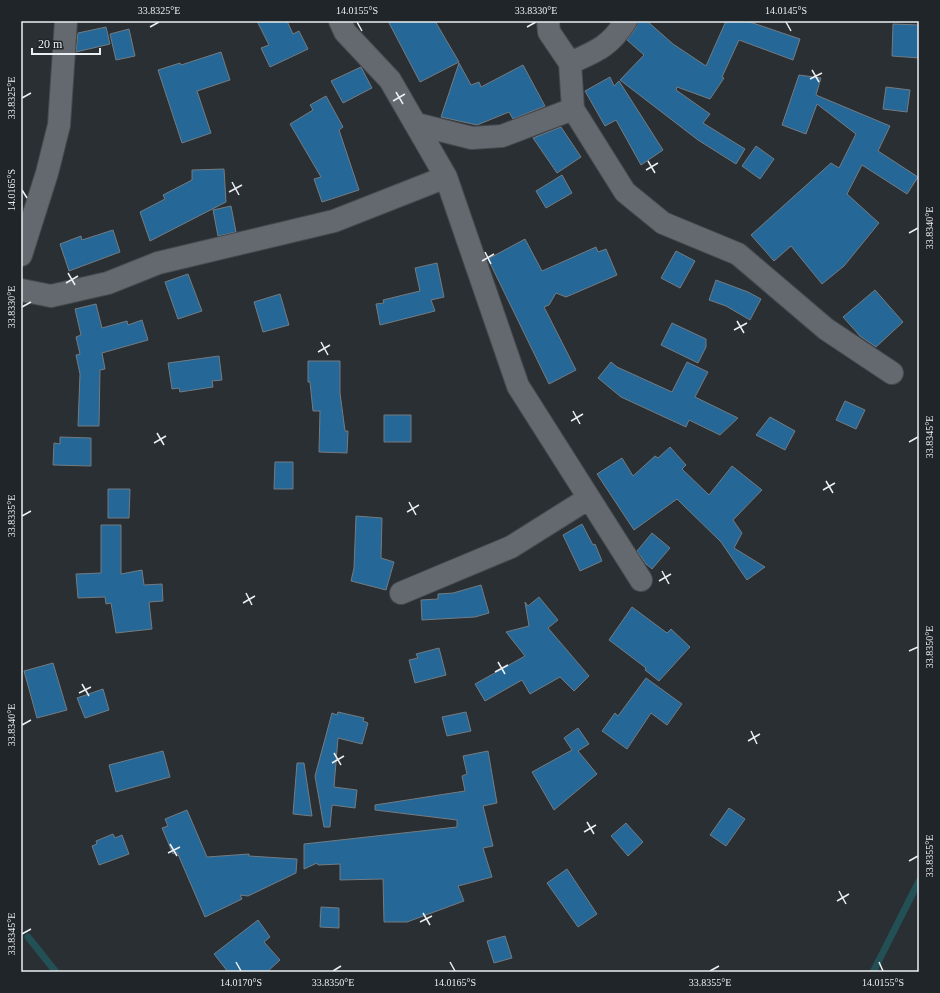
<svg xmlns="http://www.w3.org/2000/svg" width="940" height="993" font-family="'Times New Roman',serif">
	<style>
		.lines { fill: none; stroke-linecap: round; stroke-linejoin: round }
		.stream { stroke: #225054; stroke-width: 7 }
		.building { fill: #256898; stroke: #747b80 }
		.minor-casing { stroke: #464b4f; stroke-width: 24 }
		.minor { stroke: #63696f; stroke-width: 22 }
		.ticks { fill: none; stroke: #ebeff2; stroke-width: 1.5 }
		.neatline { fill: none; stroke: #ebeff2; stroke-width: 1.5 }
		.ticks-label { font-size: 10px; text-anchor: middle; fill: #ebeff2 }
	</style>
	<rect width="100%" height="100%" fill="#292f33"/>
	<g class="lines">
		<path class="stream" d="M 28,937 L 56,972
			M 873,972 L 919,881"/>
	</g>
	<path class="building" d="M 257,21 L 287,21 L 293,34 L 299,31 L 308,49 L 270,67 L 261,48 L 269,45 Z
		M 388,21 L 435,21 L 459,62 L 420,82 Z
		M 638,21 L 647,21 L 673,44 L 706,66 L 726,21 L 747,21 L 800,39 L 793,60 L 739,40 L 722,77 L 724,78 L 710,99 L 677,87 L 676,90 L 710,114 L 703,123 L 745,149 L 736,164 L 698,140 L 620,80 L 644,55 L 627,40 L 636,28 Z
		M 893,24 L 919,25 L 919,58 L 892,56 Z
		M 106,27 L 110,44 L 76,52 L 78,33 Z
		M 129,29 L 135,56 L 116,60 L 110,34 Z
		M 221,52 L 230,80 L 197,91 L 211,133 L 182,143 L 158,70 L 180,63 L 181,65 Z
		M 459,63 L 471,85 L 479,82 L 481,87 L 523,65 L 545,106 L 513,119 L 509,112 L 477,125 L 441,117 Z
		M 361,67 L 372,88 L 343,103 L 331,81 Z
		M 799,75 L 821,78 L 816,95 L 890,126 L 878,151 L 918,177 L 907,194 L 862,165 L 847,194 L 879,223 L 844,266 L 822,284 L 791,246 L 774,261 L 751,235 L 831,163 L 839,168 L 856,134 L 817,104 L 806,134 L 782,125 Z
		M 610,77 L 614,86 L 619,81 L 663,150 L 641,165 L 616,120 L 605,126 L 585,91 Z
		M 886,87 L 910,90 L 907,112 L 883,109 Z
		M 326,96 L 343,127 L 339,130 L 359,190 L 322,202 L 314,179 L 321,177 L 290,124 L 313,110 L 310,105 Z
		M 561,127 L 581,157 L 557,173 L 533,138 Z
		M 756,146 L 774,159 L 760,179 L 742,166 Z
		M 224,169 L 226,202 L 150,241 L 140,212 L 165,199 L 163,195 L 192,180 L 192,170 Z
		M 562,175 L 572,193 L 546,208 L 536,191 Z
		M 231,206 L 236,232 L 218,236 L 213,210 Z
		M 113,230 L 120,252 L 69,271 L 60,244 L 81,236 L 82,240 Z
		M 525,239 L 542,271 L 596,247 L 598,252 L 606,249 L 617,275 L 566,297 L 556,293 L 549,305 L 544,307 L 576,370 L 549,384 L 488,259 Z
		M 676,251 L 695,261 L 680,288 L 661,278 Z
		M 437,263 L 444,297 L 431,300 L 435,311 L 380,325 L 376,304 L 384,303 L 383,300 L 420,291 L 415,268 Z
		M 188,274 L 202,311 L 178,319 L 165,282 Z
		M 716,280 L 748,292 L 761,299 L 750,320 L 726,306 L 709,300 Z
		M 875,290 L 903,322 L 876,347 L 860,336 L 843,317 Z
		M 280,294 L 289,325 L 263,332 L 254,302 Z
		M 96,304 L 102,328 L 127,321 L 128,325 L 142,320 L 148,340 L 102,353 L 105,369 L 100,370 L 99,426 L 78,426 L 80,374 L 76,355 L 80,354 L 76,337 L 81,335 L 75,309 Z
		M 672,323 L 706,339 L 706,347 L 698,363 L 661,345 Z
		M 219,356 L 222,380 L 212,381 L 213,387 L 180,392 L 179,388 L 172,389 L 168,363 Z
		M 308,361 L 340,361 L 340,393 L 345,431 L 348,431 L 347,453 L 319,452 L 320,411 L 313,411 L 310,382 L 308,382 Z
		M 611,362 L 617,367 L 672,392 L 687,362 L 708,372 L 695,397 L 738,418 L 720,435 L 689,420 L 686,427 L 621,397 L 598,378 Z
		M 845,401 L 865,410 L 856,429 L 836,420 Z
		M 384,415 L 411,415 L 411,442 L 384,442 Z
		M 770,417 L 795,431 L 785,450 L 756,435 Z
		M 60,437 L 91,438 L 91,466 L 53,465 L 54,443 L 60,444 Z
		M 670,447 L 686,465 L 682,469 L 709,495 L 732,466 L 762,490 L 733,520 L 742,533 L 734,548 L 765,567 L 747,580 L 721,542 L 677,499 L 634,530 L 597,474 L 622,458 L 633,476 L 655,456 L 658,458 Z
		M 275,462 L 293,462 L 293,489 L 274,489 Z
		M 108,489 L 130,489 L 129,518 L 108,518 Z
		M 356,516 L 382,518 L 381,558 L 394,562 L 386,590 L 351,581 L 354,568 Z
		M 582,524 L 593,545 L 595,544 L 602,561 L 580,571 L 563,535 Z
		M 101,525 L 121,525 L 121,574 L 142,570 L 144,585 L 162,584 L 163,601 L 149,602 L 152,629 L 116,633 L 111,603 L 106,604 L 105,597 L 78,598 L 76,574 L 101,573 Z
		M 652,533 L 670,548 L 652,569 L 646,564 L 637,551 Z
		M 481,585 L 489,613 L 475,617 L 422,620 L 421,600 L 438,599 L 438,594 L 453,593 Z
		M 539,597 L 558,620 L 548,628 L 589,676 L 574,691 L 560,677 L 530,694 L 522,680 L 485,701 L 475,684 L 525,656 L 506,632 L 529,626 L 525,602 L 528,606 Z
		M 632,607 L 667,633 L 671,629 L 690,647 L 659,681 L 645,670 L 646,668 L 609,640 Z
		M 439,648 L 446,675 L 415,683 L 409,660 L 418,658 L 416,654 Z
		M 53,663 L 67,710 L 37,718 L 24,671 Z
		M 646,678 L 682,704 L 667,725 L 651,713 L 627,749 L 602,731 L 615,713 L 618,716 Z
		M 103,689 L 109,710 L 85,718 L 77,698 Z
		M 338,712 L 364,718 L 363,721 L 368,723 L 362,744 L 338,738 L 334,787 L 357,790 L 355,808 L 332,805 L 330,827 L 324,827 L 315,776 L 332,713 L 337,715 Z
		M 466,712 L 471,731 L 447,736 L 442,717 Z
		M 578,728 L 589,744 L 578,751 L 597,774 L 554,810 L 532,772 L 572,750 L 564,738 Z
		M 163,751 L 170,777 L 116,792 L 109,765 Z
		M 488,751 L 497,803 L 483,806 L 493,846 L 483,848 L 492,877 L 458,886 L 464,901 L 407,922 L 384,922 L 383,879 L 340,880 L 340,864 L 318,865 L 317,863 L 304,869 L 304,844 L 457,827 L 457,820 L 375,810 L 375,805 L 465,791 L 462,776 L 467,774 L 463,756 Z
		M 297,763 L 304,763 L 312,816 L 293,814 Z
		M 729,808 L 745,819 L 726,846 L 710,835 Z
		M 187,810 L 207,857 L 249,854 L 249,856 L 297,859 L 296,873 L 248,896 L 240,895 L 242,899 L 205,917 L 177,852 L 173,854 L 162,828 L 168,826 L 165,819 Z
		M 626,823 L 643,842 L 628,856 L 611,836 Z
		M 113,834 L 115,838 L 122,835 L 129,854 L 99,865 L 92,846 L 97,844 L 96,841 Z
		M 567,869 L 597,914 L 578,927 L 547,883 Z
		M 321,907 L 339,908 L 339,928 L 320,927 Z
		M 258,920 L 270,937 L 264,942 L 280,960 L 267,972 L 228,972 L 214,954 Z
		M 505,936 L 512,958 L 494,963 L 487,941 Z"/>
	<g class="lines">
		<defs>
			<path id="minor" d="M 340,21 L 345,32 L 390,80 L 446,177 L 518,386 L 641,580
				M 548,21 L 549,32 L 570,63 L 573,109 L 625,192 L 663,223 L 738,254 L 826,329 L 892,373
				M 570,63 C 597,51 609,47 626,21
				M 416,124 L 472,138 L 502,136 L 573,109
				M 21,255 L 47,173 L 59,125 L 66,21
				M 21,290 L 51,296 L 108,283 L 158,263 L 334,221 L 446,177
				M 401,593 L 511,547 L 589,498"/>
		</defs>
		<use href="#minor" class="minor-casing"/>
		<use href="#minor" class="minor"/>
	</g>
	<path class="ticks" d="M 357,22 L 362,31M 786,22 L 791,31M 150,27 L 159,22M 527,27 L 536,22M 812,70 L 819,82M 810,79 L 822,73M 396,92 L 403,104M 22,98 L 31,93M 393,101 L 405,94M 648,161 L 655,173M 646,170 L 658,163M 232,182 L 239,195M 22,190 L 27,198M 229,192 L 242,185M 909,233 L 918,228M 485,252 L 491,264M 482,261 L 494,254M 68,273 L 75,285M 66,283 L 78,276M 22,307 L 31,302M 737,321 L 744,333M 734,330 L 747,323M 321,342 L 328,355M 318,352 L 330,345M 573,411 L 580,424M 571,421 L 583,414M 157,433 L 164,445M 909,442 L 918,437M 154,443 L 166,436M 826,481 L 833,493M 823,490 L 835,483M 409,502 L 416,515M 407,512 L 419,505M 22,516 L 31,511M 662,571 L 669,584M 659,581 L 671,574M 246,593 L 252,605M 243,603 L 255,596M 909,651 L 918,647M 498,662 L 505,674M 495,672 L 508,665M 82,684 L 89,696M 79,693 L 91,687M 22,725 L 31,720M 751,731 L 757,744M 748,741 L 760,734M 334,753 L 341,765M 332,763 L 344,756M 587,822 L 594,834M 584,832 L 596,825M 170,844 L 177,856M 168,853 L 180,847M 909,861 L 918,856M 839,891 L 846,904M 837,901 L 849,894M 423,913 L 430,925M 420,922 L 432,916M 22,934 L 31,929M 236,962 L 241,971M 450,962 L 455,971M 879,962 L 883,971M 333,971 L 341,966M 710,971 L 719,966"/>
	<rect width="940" height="993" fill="none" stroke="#202529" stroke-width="44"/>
	<path d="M32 48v6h68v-6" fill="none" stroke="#ebeff2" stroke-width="2"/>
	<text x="38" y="48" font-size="12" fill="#ebeff2" stroke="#202529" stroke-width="3" paint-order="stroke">20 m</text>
	<rect x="22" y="22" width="896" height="949" class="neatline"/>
	<g class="ticks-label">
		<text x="159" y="14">33.8325°E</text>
		<text x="357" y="14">14.0155°S</text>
		<text x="536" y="14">33.8330°E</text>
		<text x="786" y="14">14.0145°S</text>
		<text transform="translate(11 98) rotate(-90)" y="4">33.8325°E</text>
		<text transform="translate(11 190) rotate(-90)" y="4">14.0165°S</text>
		<text transform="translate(929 228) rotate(-90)" y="4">33.8340°E</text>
		<text transform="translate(11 307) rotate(-90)" y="4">33.8330°E</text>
		<text transform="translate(929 437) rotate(-90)" y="4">33.8345°E</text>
		<text transform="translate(11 516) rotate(-90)" y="4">33.8335°E</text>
		<text transform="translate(929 647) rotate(-90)" y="4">33.8350°E</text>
		<text transform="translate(11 725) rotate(-90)" y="4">33.8340°E</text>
		<text transform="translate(929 856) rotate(-90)" y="4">33.8355°E</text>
		<text transform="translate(11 934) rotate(-90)" y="4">33.8345°E</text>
		<text x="241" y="986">14.0170°S</text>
		<text x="333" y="986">33.8350°E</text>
		<text x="455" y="986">14.0165°S</text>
		<text x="710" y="986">33.8355°E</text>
		<text x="883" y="986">14.0155°S</text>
	</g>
</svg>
